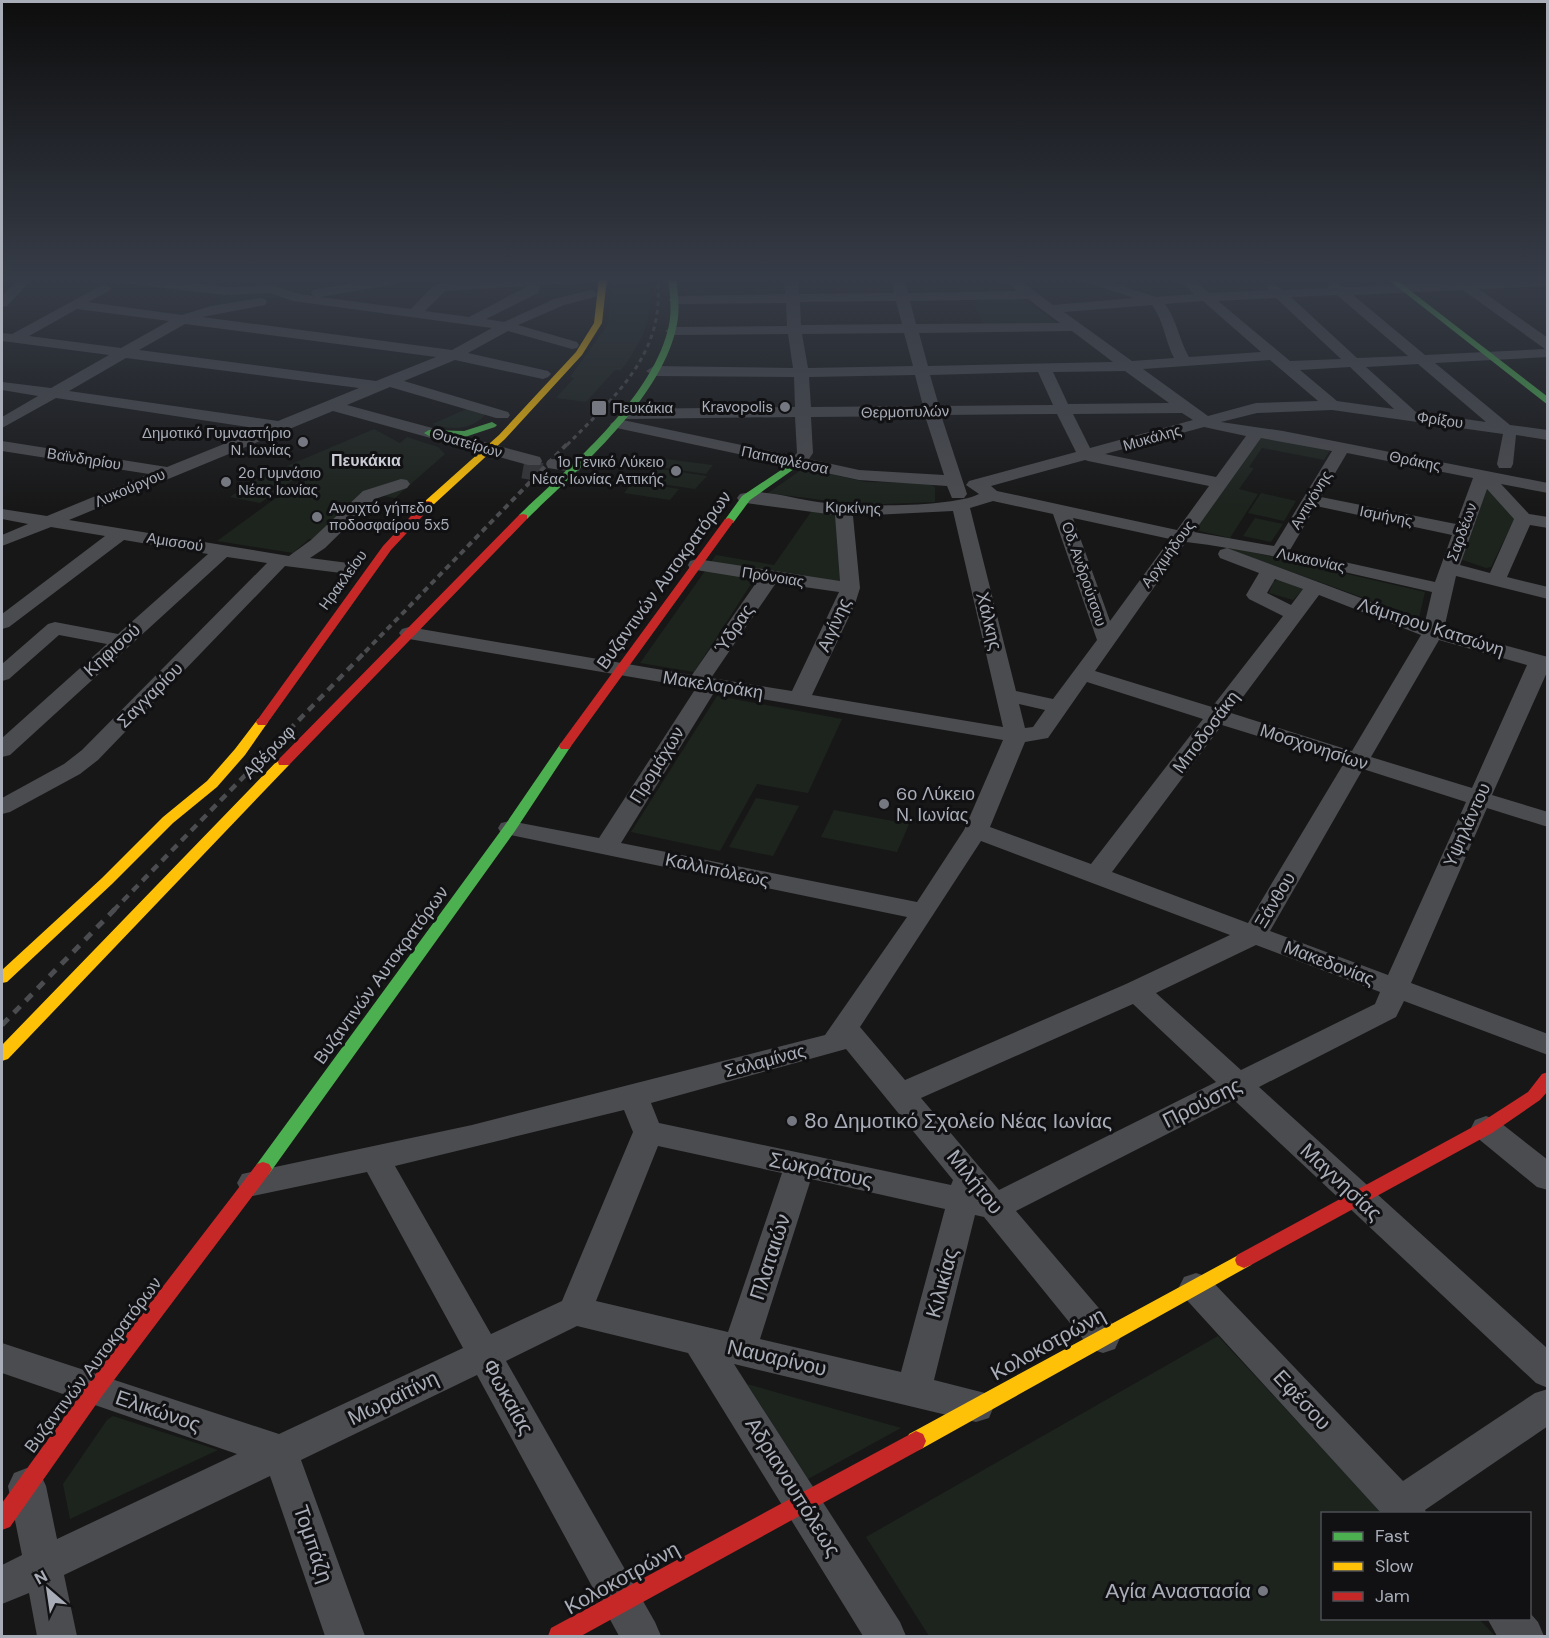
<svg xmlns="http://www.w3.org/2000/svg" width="1549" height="1638" font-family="'DM Sans',sans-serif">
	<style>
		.green { fill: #1d241e }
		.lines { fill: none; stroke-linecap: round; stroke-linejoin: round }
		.street-tunnel { stroke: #343537; stroke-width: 19; stroke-dasharray: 19 9; stroke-linecap: butt }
		.street { fill: #4b4c50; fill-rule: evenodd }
		.fast { fill: #4caf50; fill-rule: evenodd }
		.slow { fill: #ffc107; fill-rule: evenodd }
		.jam { fill: #c62828; fill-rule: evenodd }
		.rail-far3 { stroke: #4b4c4f; stroke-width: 3; stroke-dasharray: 4.5 4; stroke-linecap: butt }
		.rail-far2 { stroke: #4b4c4f; stroke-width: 4; stroke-dasharray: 6 4.5; stroke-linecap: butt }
		.rail-far1 { stroke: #4b4c4f; stroke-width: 4.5; stroke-dasharray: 8 6; stroke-linecap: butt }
		.rail { stroke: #4b4c4f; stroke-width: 5; stroke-dasharray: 9 8; stroke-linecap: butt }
		.poi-dot { fill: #757880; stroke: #111113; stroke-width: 2 }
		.labels { text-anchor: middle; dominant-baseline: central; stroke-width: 6; stroke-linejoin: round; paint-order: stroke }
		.far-poi-label { font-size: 15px; fill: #a8adb8; stroke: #111113; text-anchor: end }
		.far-street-label { font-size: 15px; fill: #a8adb8; stroke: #111113 }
		.far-neighbourhood-label { font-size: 16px; font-weight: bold; fill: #c9ccd4; stroke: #111113 }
		.street-label { font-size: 18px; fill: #a8adb8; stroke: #111113 }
		.poi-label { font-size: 18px; fill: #a8adb8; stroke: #111113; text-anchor: start }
		.near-street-label { font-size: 21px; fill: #a8adb8; stroke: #111113 }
		.near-poi-label { font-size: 21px; fill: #a8adb8; stroke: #111113; text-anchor: start }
	</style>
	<rect width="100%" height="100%" fill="#171717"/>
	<path class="green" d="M 612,278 L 645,278 C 646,284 649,291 650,297 C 652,324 637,349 621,370 L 615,370 L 586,402 L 556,398 L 574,378 L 570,377 L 608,324 Z
		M 267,291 L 279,297 L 221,306 L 217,302 L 235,292 Z
		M 1022,298 L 1057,323 L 983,324 L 975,305 L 978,304 L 976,299 Z
		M 471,407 L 482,412 L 485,415 C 470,431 451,430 432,424 Z
		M 374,429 L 400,443 L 407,437 L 438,447 L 445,454 L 395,498 L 366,493 L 316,540 L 309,539 L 293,553 L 217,541 L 306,476 L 309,477 L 313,473 L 287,466 Z
		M 1261,436 L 1331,449 L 1324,460 L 1262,448 L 1249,467 L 1254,468 L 1239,489 L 1258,494 L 1230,538 L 1195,530 Z
		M 666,459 L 713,465 L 706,474 L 658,467 Z
		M 654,468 L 707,476 L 695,489 L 642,481 Z
		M 271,469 L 301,475 L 260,503 L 230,497 Z
		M 806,469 L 866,482 L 928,483 L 935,487 L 935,502 L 861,505 L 768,493 L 801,470 Z
		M 633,482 L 679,489 L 670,500 L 624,493 Z
		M 1486,487 L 1516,516 L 1491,567 L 1486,568 L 1460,559 Z
		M 1261,493 L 1296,501 L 1284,521 L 1248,513 Z
		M 813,509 L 844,510 L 850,588 L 711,562 L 716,555 L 774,565 Z
		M 1255,518 L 1283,524 L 1271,542 L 1243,536 Z
		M 1221,545 L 1425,592 L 1419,618 L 1220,546 Z
		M 705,571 L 755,578 L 694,672 L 640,663 Z
		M 1278,579 L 1303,589 L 1293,600 L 1269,593 L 1273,582 Z
		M 717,696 L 842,719 L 808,793 L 757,784 L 720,851 L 631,832 Z
		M 756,798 L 799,806 L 773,856 L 729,847 Z
		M 834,810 L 909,824 L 897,852 L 821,837 Z
		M 1218,1336 L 1382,1513 L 1322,1514 L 1322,1618 L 1479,1619 L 1495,1636 L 929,1636 L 866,1537 Z
		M 747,1384 L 901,1428 L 808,1479 Z
		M 113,1416 L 218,1450 L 70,1519 L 63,1484 L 107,1420 Z"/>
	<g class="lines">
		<path class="street-tunnel" d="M 523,469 L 546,473"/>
		<path class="street" d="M 19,278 L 33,278 L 7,306 L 2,307 L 2,296 Z
			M 152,278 L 225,287 L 271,285 L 295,293 L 313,296 L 311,293 L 313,290 L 318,289 L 381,278 L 395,278 L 397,281 L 395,284 L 390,285 L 320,297 L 411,309 L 433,286 L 444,283 L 523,278 L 607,278 L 601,282 L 541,285 L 538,293 L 486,319 L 504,322 L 554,299 L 590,290 L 595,291 L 597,294 L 595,297 L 564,305 L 518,325 L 577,342 L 579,345 L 577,348 L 572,349 L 508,331 L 468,353 L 548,371 L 551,374 L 548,377 L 543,379 L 455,360 L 404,381 L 508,412 L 510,415 L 508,418 L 496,418 L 390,387 L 347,405 L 540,457 L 542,461 L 540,465 L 528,465 L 333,411 L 69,520 L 289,556 L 311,540 L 363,491 L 401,479 L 407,480 L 410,484 L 407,488 L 375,499 L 325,548 L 310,558 L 356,564 L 358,568 L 356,572 L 349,574 L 285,566 L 98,760 L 80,774 L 10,812 L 2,814 L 2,798 L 64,764 L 82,750 L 267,563 L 227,557 L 10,755 L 2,757 L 2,738 L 107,644 L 59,635 L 9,679 L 2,681 L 2,664 L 48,624 L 55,622 L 118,634 L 208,554 L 124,540 L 9,627 L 2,629 L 2,614 L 105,536 L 51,527 L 2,546 L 2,535 L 28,524 L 2,519 L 2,509 L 47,516 L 149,474 L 2,451 L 2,441 L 167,467 L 261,429 L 56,398 L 2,428 L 2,417 L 38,396 L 2,390 L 2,382 L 51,388 L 109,355 L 2,341 L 2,333 L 12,334 L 104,284 L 111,288 L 109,291 L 88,302 L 182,315 L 211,306 L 260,298 L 265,299 L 267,302 L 265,305 L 202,317 L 452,350 L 492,328 L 293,301 L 270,293 L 225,295 L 122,283 L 115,279 ZM 528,286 L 469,317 L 425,311 L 445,291 ZM 77,309 L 169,321 L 121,348 L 29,336 ZM 185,324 L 436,357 L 376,381 L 139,350 ZM 126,358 L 359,388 L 278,421 L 69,391 Z
			M 784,278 L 798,278 L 799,294 L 894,293 L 891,278 L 904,278 L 908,293 L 1017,291 L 1002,278 L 1017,278 L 1053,305 L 1134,298 L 1075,278 L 1096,278 L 1156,297 L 1194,294 L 1178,278 L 1193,278 L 1209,293 L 1268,290 L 1268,285 L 1273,284 L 1283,290 L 1328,288 L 1329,283 L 1334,282 L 1343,287 L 1456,282 L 1462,279 L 1469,281 L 1548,278 L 1548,286 L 1479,289 L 1548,338 L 1548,357 L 1435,363 L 1510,425 L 1548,430 L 1548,440 L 1516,435 L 1513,464 L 1511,468 L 1499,468 L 1497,464 L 1503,434 L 1332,410 L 1257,413 L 1221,422 L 1283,431 L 1548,483 L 1548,493 L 1501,484 L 1529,514 L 1548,517 L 1548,528 L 1530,525 L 1507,577 L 1548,587 L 1548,599 L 1456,576 L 1444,629 L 1548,657 L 1548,670 L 1492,795 L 1548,812 L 1548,827 L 1487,808 L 1411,983 L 1548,1034 L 1548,1055 L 1404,1001 L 1396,1017 L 1259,1087 L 1548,1349 L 1548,1388 L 1536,1383 L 1234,1100 L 1016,1211 L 1115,1327 L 1120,1338 L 1115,1349 L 1103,1353 L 1091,1349 L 984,1217 L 975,1215 L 934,1380 L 989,1394 L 994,1406 L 989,1418 L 976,1422 L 734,1364 L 900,1622 L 906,1636 L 863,1636 L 688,1353 L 577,1326 L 506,1361 L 655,1622 L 661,1636 L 619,1636 L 477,1375 L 301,1460 L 365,1636 L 325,1636 L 270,1476 L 64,1575 L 77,1636 L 37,1636 L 29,1593 L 2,1604 L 2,1565 L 22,1555 L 8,1486 L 14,1473 L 27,1468 L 40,1473 L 46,1486 L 57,1539 L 237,1454 L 2,1373 L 2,1343 L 279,1434 L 463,1348 L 367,1172 L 253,1196 L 242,1192 L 237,1183 L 242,1174 L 472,1125 L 825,1035 L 907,917 L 501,833 L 498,828 L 501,823 L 510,821 L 599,838 L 696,688 L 409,639 L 402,637 L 399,633 L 402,629 L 409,627 L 692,675 L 758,580 L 690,569 L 688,565 L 690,561 L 697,559 L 840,581 L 835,515 L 746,503 L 740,502 L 737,498 L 740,494 C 764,488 794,499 818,502 C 851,507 951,508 979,494 L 966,485 L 969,481 L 1076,452 L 1057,414 L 941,415 L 967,494 L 964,498 L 952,498 L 947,486 L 859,480 L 612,427 L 610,424 L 618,419 L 794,456 L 797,453 L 795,417 L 626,419 L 618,414 L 626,409 L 795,407 L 794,377 L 654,376 L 646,371 L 654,366 L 793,368 L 788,334 L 672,335 L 665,331 L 672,327 L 787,326 L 786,303 L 675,304 L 668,300 L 675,296 L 785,294 ZM 1463,290 L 1545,349 L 1425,355 L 1353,295 ZM 1337,295 L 1408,356 L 1357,358 L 1291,297 ZM 1276,298 L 1341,359 L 1290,361 L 1218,301 ZM 1028,299 L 1060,323 L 916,324 L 910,301 ZM 896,301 L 902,324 L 801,325 L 800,302 ZM 1203,301 L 1261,352 L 1189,357 C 1179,340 1177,320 1165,304 ZM 1152,305 C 1164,321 1165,341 1174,358 L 1132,361 L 1064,312 ZM 1072,331 L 1113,362 L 928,366 L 919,333 ZM 904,333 L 913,366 L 808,368 L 802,334 ZM 1270,360 L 1318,401 L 1256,403 L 1208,416 L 1143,369 ZM 1418,364 L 1486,422 L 1416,412 L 1366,367 ZM 1350,367 L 1394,409 L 1337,401 L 1300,370 ZM 1125,371 L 1169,403 L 1068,404 L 1053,372 ZM 1038,372 L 1053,405 L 939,406 L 930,375 ZM 915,375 L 923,406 L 811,407 L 809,377 ZM 1182,413 L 1193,420 L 1090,448 L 1073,414 ZM 925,416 L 944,475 L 859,470 L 809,459 L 813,453 L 811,417 ZM 1204,427 L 1246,436 L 1216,477 L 1105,454 ZM 1261,438 L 1332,451 L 1274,546 L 1194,532 ZM 1347,453 L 1473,478 L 1456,524 L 1321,497 ZM 1085,460 L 1088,461 L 1209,486 L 1177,530 L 997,491 L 991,486 ZM 1487,489 L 1514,519 L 1490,573 L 1460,565 ZM 993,501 L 1053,514 L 1097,640 L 1053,699 L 1016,691 L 970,508 ZM 1316,506 L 1452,535 L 1435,582 L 1290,550 ZM 953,511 L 1003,727 L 812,695 L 855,604 L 860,588 L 853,516 ZM 1073,518 L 1170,539 L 1110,621 ZM 1186,542 C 1269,552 1350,574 1432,592 L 1425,622 L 1227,548 L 1220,550 L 1218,554 L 1220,558 L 1259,573 L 1246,595 L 1249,599 L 1283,616 L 1212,707 L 1095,671 ZM 1275,579 L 1303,589 L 1291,605 L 1267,593 ZM 776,583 L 839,592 L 792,691 L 711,678 ZM 1319,595 L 1421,635 L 1352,751 L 1231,713 ZM 1439,640 L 1527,665 L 1472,788 L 1371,757 ZM 1087,682 L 1203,719 L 1091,864 L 990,827 L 1025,742 L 1048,738 ZM 715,691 L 1003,740 L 964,830 L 917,902 L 621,843 ZM 1019,704 L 1045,710 L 1033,727 L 1025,728 ZM 1222,725 L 1344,763 L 1248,923 L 1112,872 ZM 1363,769 L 1466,802 L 1388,975 L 1270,931 ZM 981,841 L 1230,935 L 1126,984 L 905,1080 L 860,1027 ZM 1256,945 L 1380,992 L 1375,1004 L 1241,1070 L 1156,993 ZM 1133,1004 L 1216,1082 L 999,1190 L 921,1098 ZM 846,1049 L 953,1180 L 951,1185 L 659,1123 L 651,1103 ZM 624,1110 L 633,1132 L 562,1301 L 491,1334 L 395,1166 ZM 658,1146 L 782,1173 L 728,1332 L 596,1301 ZM 811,1179 L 945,1209 L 901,1372 L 760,1339 Z
			M 554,459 L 579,463 L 581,467 L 579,471 L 573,472 L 548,468 L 546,464 L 548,460 Z
			M 1486,1116 L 1497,1120 L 1548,1160 L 1548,1190 L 1537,1187 L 1475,1136 L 1471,1128 L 1475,1120 Z
			M 1196,1273 L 1208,1277 L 1403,1481 L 1535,1393 L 1548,1389 L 1548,1426 L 1425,1510 L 1427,1514 L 1382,1514 L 1184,1297 L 1179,1287 L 1184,1277 Z
			M 1530,1613 L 1538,1622 L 1544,1636 L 1497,1636 L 1487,1618 L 1530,1618 Z"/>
		<path class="fast" d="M 668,278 L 676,278 C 678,294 680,309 677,324 C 663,398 578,469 527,519 L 519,519 L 519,515 C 571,465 654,397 669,325 C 672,309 670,294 668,278 Z
			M 1386,278 L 1394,278 L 1548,397 L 1548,405 Z
			M 492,422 L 497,425 L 495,427 L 465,437 L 429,436 L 424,433 L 429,430 L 464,431 Z
			M 796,460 L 804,462 L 750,500 L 733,523 L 725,523 L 724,521 L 742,496 Z
			M 565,742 L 571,746 L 515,831 L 269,1174 L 263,1176 L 257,1174 L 254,1169 L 257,1164 L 505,825 L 561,743 Z"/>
		<path class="slow" d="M 599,278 L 607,278 L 602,323 L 582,355 L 505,439 L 432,506 L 424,506 L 424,502 L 499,435 L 576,352 L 594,323 Z
			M 262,718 L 268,722 L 245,755 L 217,787 L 173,823 L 112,884 L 7,982 L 2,983 L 2,970 L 102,878 L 163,817 L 207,781 L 235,749 L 258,719 Z
			M 284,758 L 290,762 L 289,765 L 8,1059 L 2,1061 L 2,1045 L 279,759 Z
			M 1244,1252 L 1251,1255 L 1253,1260 L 1251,1265 L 923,1448 L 916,1451 L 909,1448 L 906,1441 L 909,1434 Z"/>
		<path class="jam" d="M 2,278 L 11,278 L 2,283 Z
			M 428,501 L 432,502 L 432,506 L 391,550 L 266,725 L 258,725 L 256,722 L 258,719 L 383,546 L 424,502 Z
			M 523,514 L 527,515 L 527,519 L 289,765 L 279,765 L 278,762 L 279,759 L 519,515 Z
			M 729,518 L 734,521 L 569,749 L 561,749 L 559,746 L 561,743 L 725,519 Z
			M 1548,1072 L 1548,1091 L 1540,1100 L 1492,1133 L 1251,1265 L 1244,1268 L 1237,1265 L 1235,1260 L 1237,1255 L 1480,1123 L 1528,1092 L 1542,1074 Z
			M 263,1162 L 269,1164 L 272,1169 L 269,1174 L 102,1396 L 10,1527 L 2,1530 L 2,1503 L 88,1384 L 257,1164 Z
			M 916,1431 L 923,1434 L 926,1441 L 923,1448 L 581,1636 L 548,1636 L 551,1628 Z"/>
		<path class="rail-far3" d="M 567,445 C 614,397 667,353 657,278"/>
		<path class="rail-far2" d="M 365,652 L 568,443"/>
		<path class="rail-far1" d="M 113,911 L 366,651"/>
		<path class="rail" d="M 2,1025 L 115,909"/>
	</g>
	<linearGradient id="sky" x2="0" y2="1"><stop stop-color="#0d0d0d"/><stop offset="0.55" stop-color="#363c47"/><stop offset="1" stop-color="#363c47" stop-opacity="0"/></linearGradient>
	<rect width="1549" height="508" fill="url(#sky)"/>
	<g class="poi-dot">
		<circle cx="785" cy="407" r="6"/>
		<rect x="591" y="400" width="16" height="16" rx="3"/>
		<circle cx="303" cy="442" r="6"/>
		<circle cx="676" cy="471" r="6"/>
		<circle cx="226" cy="482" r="6"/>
		<circle cx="317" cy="517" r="6"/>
		<circle cx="884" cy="804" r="6"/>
		<circle cx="792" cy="1121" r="6"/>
		<circle cx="1263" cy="1591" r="6"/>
	</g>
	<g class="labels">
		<g class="far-poi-label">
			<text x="773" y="407">Kravopolis</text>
			<text x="612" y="408" text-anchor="start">Πευκάκια</text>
			<text x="291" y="433">Δημοτικό Γυμναστήριο<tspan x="291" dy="17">Ν. Ιωνίας</tspan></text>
			<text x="664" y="462">1ο Γενικό Λύκειο<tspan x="664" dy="17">Νέας Ιωνίας Αττικής</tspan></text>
			<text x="238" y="473" text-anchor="start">2ο Γυμνάσιο<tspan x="238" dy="17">Νέας Ιωνίας</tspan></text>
			<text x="329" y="508" text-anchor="start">Ανοιχτό γήπεδο<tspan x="329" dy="17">ποδοσφαίρου 5x5</tspan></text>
		</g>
		<g class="far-street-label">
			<text transform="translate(905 412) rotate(-1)">Θερμοπυλών</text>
			<text transform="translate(1440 420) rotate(8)">Φρίξου</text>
			<text transform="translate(1152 438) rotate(-16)">Μυκάλης</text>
			<text transform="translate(467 443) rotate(16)">Θυατείρων</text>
			<text transform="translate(84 459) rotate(9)">Βαϊνδηρίου</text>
			<text transform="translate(785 460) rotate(12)">Παπαφλέσσα</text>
			<text transform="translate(1415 461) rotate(11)">Θράκης</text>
			<text transform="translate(130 488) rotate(-23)">Λυκούργου</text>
			<text transform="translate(1311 500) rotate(-59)">Αντιγόνης</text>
			<text transform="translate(853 508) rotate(2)">Κιρκίνης</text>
			<text transform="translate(1386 516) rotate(11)">Ισμήνης</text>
			<text transform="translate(1462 532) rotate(-70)">Σαρδέων</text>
			<text transform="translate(175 542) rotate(9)">Αμισσού</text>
			<text transform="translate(1168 554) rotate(-54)">Αρχιμήδους</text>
			<text transform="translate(1311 560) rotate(12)">Λυκαονίας</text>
			<text transform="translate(1084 574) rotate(71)">Οδ. Ανδρούτσου</text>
			<text transform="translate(773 577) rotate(9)">Πρόνοιας</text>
			<text transform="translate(343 580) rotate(-54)">Ηρακλείου</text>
		</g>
		<g class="far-neighbourhood-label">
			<text x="366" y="460">Πευκάκια</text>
		</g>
		<g class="street-label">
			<text transform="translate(664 580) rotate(-54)">Βυζαντινών Αυτοκρατόρων</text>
			<text transform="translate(989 621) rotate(76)">Χάλκης</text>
			<text transform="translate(834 625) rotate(-66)">Αιγίνης</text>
			<text transform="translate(1431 627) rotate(18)">Λάμπρου Κατσώνη</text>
			<text transform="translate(734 629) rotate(-56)">Ύδρας</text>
			<text transform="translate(112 650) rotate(-42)">Κηφισού</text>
			<text transform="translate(713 685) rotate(9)">Μακελαράκη</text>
			<text transform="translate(150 695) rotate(-45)">Σαγγαρίου</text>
			<text transform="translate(1206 732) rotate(-53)">Μποδοσάκη</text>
			<text transform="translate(1314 747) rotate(18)">Μοσχονησίων</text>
			<text transform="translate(269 752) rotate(-46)">Αβέρωφ</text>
			<text transform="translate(657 765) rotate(-58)">Προμάχων</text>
			<text transform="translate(1467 825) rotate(-66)">Υψηλάντου</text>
			<text transform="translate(717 870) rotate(12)">Καλλιπόλεως</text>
			<text transform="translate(1275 900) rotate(-59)">Ξάνθου</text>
			<text transform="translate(1329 963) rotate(21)">Μακεδονίας</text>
			<text transform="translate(381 975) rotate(-54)">Βυζαντινών Αυτοκρατόρων</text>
			<text transform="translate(765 1061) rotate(-15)">Σαλαμίνας</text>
			<text transform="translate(93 1365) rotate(-53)">Βυζαντινών Αυτοκρατόρων</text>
		</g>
		<g class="poi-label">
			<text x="896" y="794">6ο Λύκειο<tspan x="896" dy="21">Ν. Ιωνίας</tspan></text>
		</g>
		<g class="near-street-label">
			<text transform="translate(1202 1103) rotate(-27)">Προύσης</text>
			<text transform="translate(821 1170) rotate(12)">Σωκράτους</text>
			<text transform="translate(975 1182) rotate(51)">Μιλήτου</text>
			<text transform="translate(1341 1182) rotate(43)">Μαγνησίας</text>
			<text transform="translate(770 1257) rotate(-72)">Πλαταιών</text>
			<text transform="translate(942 1283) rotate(-75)">Κιλικίας</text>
			<text transform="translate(1048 1344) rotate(-29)">Κολοκοτρώνη</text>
			<text transform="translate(777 1358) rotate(13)">Ναυαρίνου</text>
			<text transform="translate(508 1397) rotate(61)">Φωκαίας</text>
			<text transform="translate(393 1398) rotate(-26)">Μωραϊτίνη</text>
			<text transform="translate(1302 1400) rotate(47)">Εφέσου</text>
			<text transform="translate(158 1411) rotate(19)">Ελικώνος</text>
			<text transform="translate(793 1487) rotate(58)">Αδριανουπόλεως</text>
			<text transform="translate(313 1544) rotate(71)">Τομπάζη</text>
			<text transform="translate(622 1578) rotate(-29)">Κολοκοτρώνη</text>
		</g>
		<g class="near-poi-label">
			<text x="804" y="1121">8ο Δημοτικό Σχολείο Νέας Ιωνίας</text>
			<text x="1251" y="1591" text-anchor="end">Αγία Αναστασία</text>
		</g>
	</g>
	<rect width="1549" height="1638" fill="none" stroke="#a8adb8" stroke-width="6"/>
	<rect x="1321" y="1512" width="210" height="108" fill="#111113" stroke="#4d4f55" stroke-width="1.5"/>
	<rect x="1333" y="1532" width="30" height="9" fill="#4caf50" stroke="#4d4f55" stroke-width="1.5"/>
	<text x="1375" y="1542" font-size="18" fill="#a8adb8">Fast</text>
	<rect x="1333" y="1562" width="30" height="9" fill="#ffc107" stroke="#4d4f55" stroke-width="1.5"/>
	<text x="1375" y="1572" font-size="18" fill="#a8adb8">Slow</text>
	<rect x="1333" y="1592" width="30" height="9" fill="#c62828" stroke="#4d4f55" stroke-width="1.5"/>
	<text x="1375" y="1602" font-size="18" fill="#a8adb8">Jam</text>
	<g transform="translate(48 1590) rotate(331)" stroke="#111113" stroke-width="4.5" paint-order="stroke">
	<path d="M0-4.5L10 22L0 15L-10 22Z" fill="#a8adb8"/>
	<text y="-9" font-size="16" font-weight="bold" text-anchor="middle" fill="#a8adb8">N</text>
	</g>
</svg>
